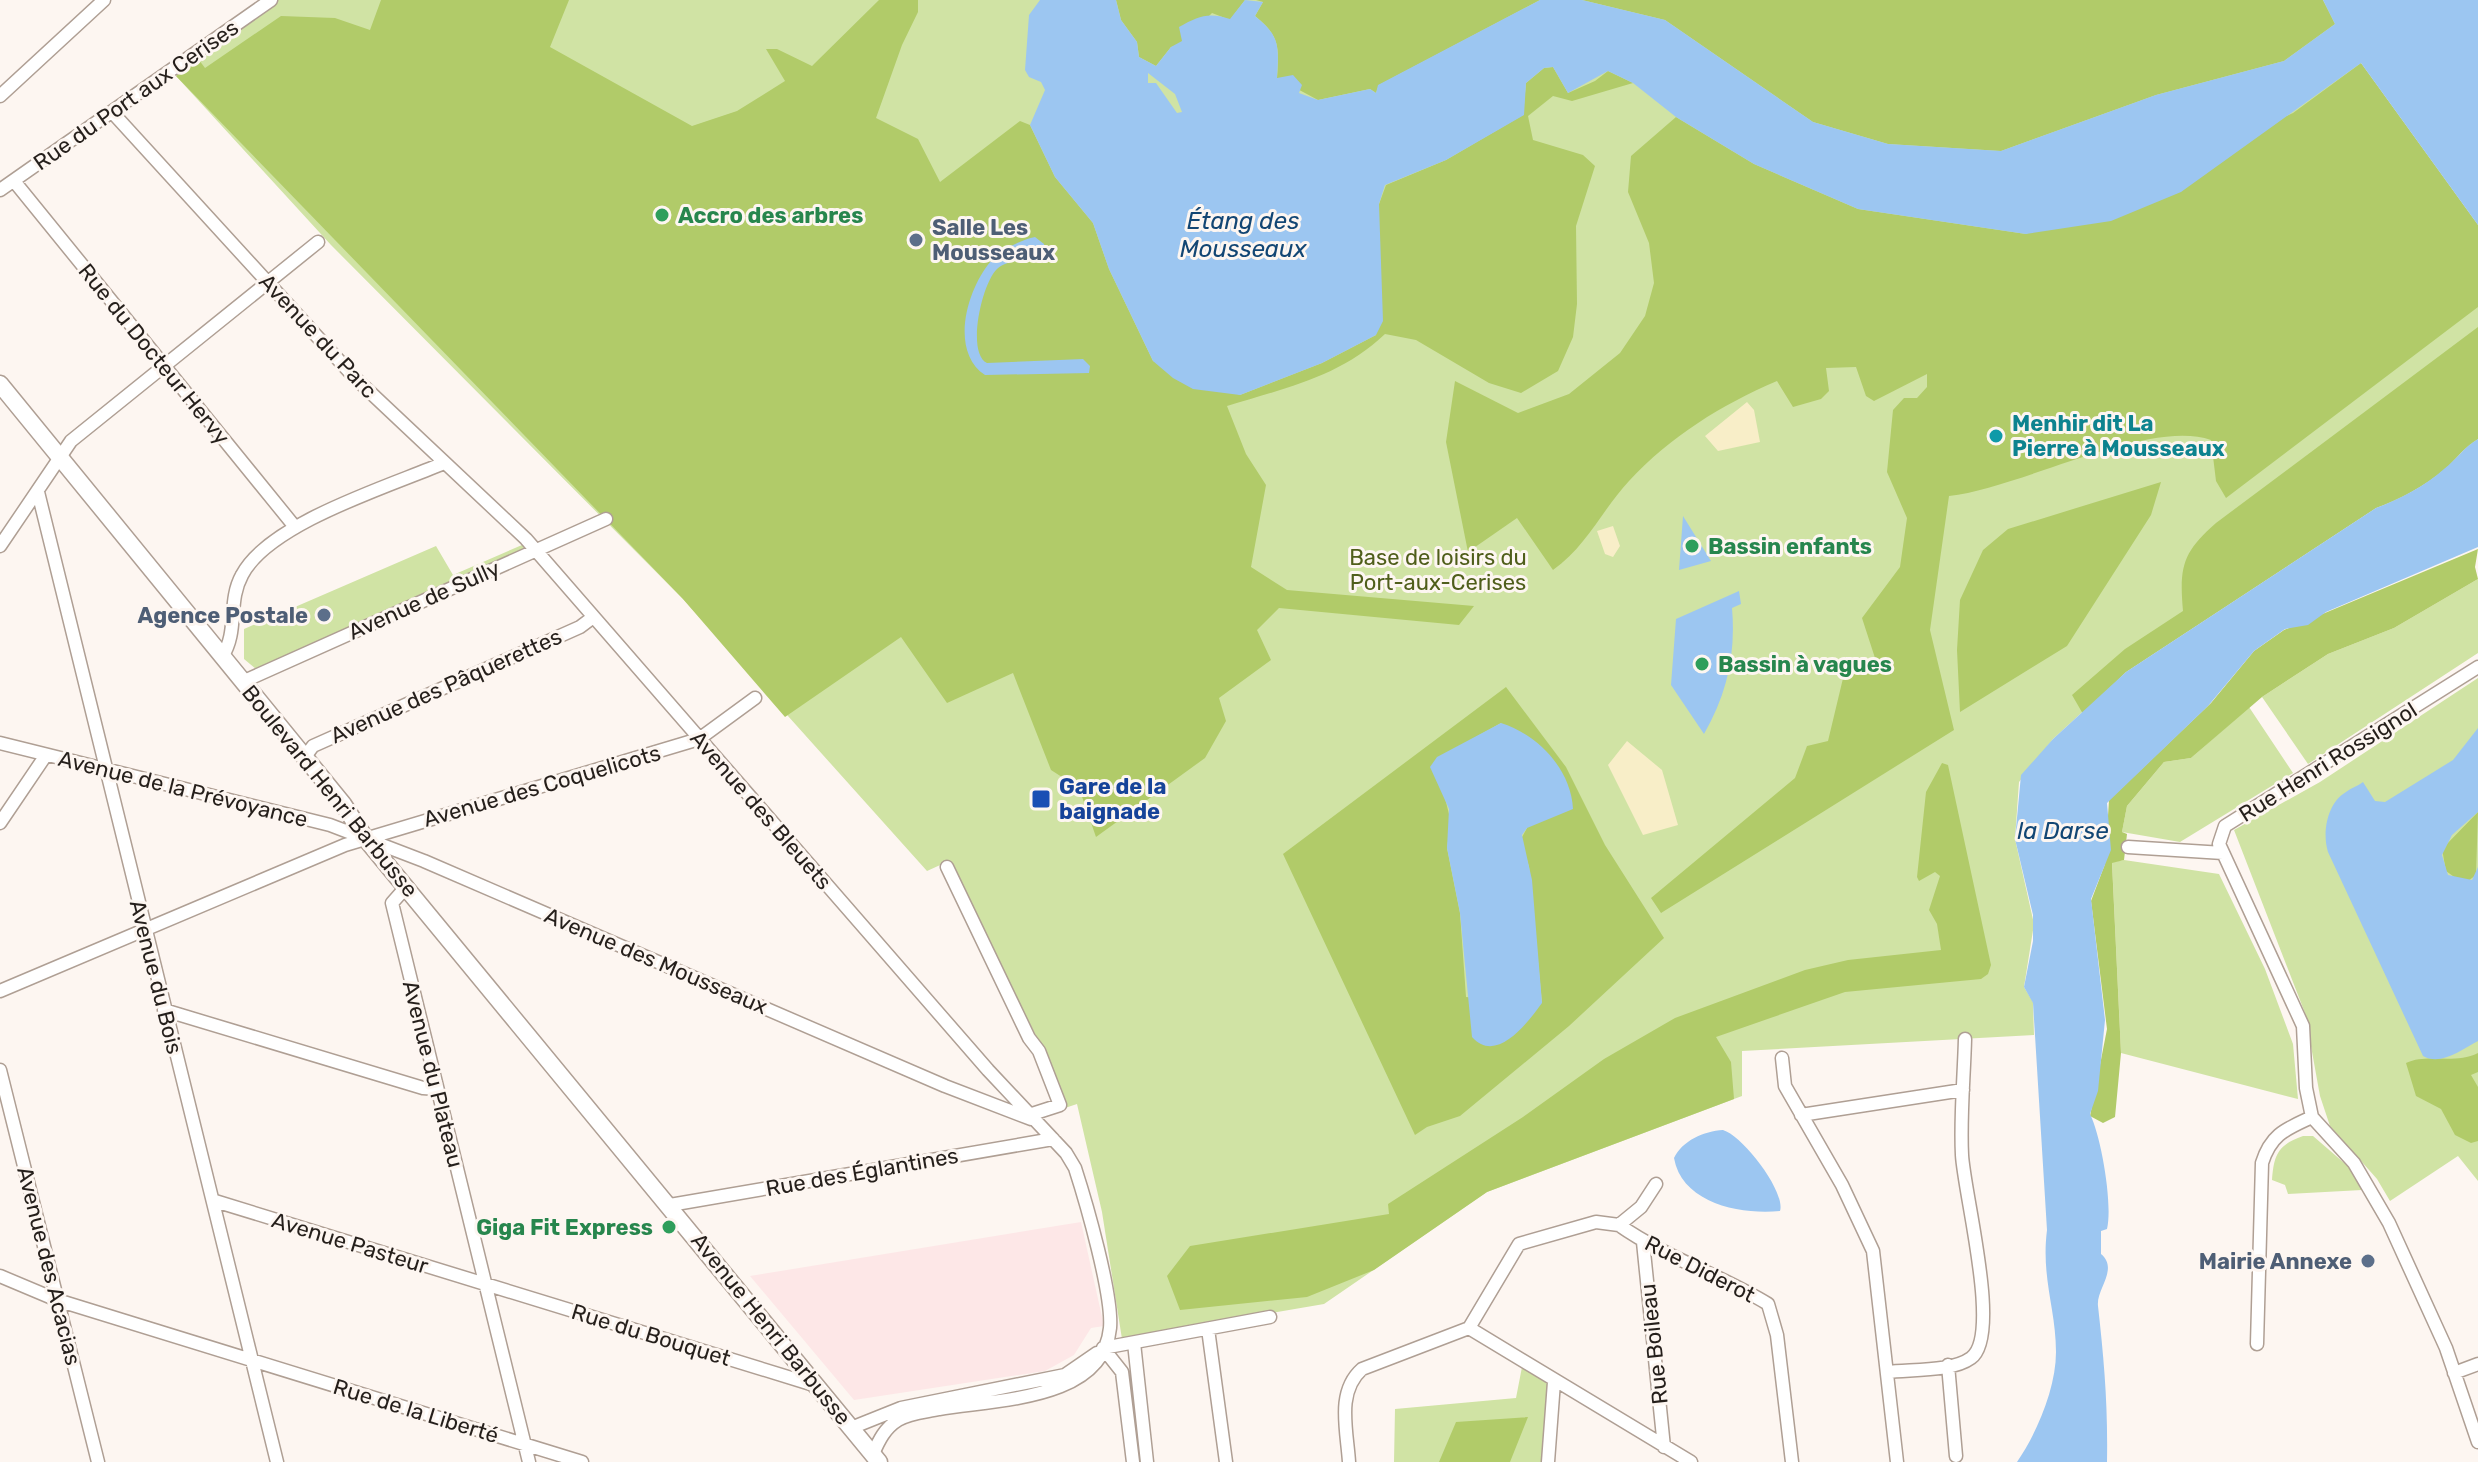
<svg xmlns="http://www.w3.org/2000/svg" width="2478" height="1462" font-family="Rubik,sans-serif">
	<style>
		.commercial { fill: #fde7e7 }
		.green { fill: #d0e3a4 }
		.forest { fill: #b1cb69; fill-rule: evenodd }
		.sand { fill: #f8eec8 }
		.water { fill: #9cc6f1; fill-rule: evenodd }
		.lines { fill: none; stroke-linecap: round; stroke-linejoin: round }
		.minor-casing { stroke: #af9f94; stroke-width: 15 }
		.major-casing { stroke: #af9f94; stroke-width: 19 }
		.minor { stroke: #fff; stroke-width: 12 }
		.major { stroke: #fff; stroke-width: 16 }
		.leisure-dot { fill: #2e9e5b; stroke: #fdf6f1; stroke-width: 3 }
		.service-dot { fill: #5c6f8a; stroke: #fdf6f1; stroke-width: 3 }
		.culture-dot { fill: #0f9aa8; stroke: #fdf6f1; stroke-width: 3 }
		.transit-dot { fill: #1a4fb4; stroke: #fdf6f1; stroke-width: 3 }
		.labels { text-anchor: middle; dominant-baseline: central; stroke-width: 6; stroke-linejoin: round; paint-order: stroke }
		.street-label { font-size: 22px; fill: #251f1b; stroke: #fdf6f1 }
		.leisure-label { font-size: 22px; font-weight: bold; fill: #27864d; stroke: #fdf6f1; text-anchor: start }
		.service-label { font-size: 22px; font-weight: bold; fill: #4e5e75; stroke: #fdf6f1; text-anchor: end }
		.culture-label { font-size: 22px; font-weight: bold; fill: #0d838f; stroke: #fdf6f1; text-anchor: start }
		.park-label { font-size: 22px; fill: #4f5e1a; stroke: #fdf6f1 }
		.transit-label { font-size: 22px; font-weight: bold; fill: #164399; stroke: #fdf6f1; text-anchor: start }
		.water-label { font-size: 24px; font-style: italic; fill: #124674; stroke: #fdf6f1 }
	</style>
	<rect width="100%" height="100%" fill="#fdf6f1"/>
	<path class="commercial" d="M 1081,1222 L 1104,1326 L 1091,1328 L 1074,1355 L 1045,1371 L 854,1400 L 750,1276 Z"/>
	<path class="green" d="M 275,0 L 2323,0 L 2361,63 L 2478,225 L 2478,439 L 2403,498 L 2376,508 L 2126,672 L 2053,739 L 2019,782 L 2015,839 L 2034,924 L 2024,987 L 2033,1002 L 2034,1035 L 1742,1051 L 1742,1096 L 1487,1192 L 1324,1304 L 1122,1339 L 1102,1212 L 1077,1104 L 1065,1108 L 1038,1040 L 949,861 L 927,871 L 683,599 L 331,245 L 176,76 L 226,42 Z
		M 522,545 L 528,549 L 256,669 L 244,659 L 244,629 L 436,546 L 453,575 Z
		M 2478,579 L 2478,653 L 2308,764 L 2262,697 L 2328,654 L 2394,628 Z
		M 2478,678 L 2478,1181 L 2458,1156 L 2390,1201 L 2377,1179 L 2330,1126 L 2320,1096 L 2305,1013 L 2234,830 L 2320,782 Z
		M 2249,707 L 2293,773 L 2180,842 L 2122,832 L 2127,806 L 2164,762 L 2191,758 Z
		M 2124,860 L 2219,874 L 2265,969 L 2293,1044 L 2298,1099 L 2121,1053 L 2112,862 Z
		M 2303,1136 L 2313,1136 L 2350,1168 L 2362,1190 L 2288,1194 L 2285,1185 L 2272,1180 C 2274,1154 2278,1145 2303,1136 Z
		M 1522,1367 L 1548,1384 L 1542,1462 L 1394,1462 L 1395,1409 L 1516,1398 Z"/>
	<path class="forest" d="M 381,0 L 569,0 L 550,47 L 692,126 L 737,111 L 785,81 L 766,49 L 777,49 L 812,66 L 879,0 L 918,0 L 918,12 L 902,45 L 876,118 L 918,139 L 940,182 L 1020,121 L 1030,125 L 1055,177 L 1093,223 L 1109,269 L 1153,361 L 1240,395 L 1322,363 L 1376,335 L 1379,204 L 1386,185 L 1446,160 L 1523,115 L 1526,83 L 1544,68 L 1553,67 L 1568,93 L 1595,81 L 1608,71 L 1633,83 L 1572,101 L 1553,96 L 1528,116 L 1533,140 L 1583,155 L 1595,166 L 1576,226 L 1577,304 L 1573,337 L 1558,371 L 1521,393 L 1489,383 L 1416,340 L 1385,334 C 1340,377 1285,388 1227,406 L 1246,454 L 1266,485 L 1251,567 L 1287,590 L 1474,606 L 1459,625 L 1279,608 L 1257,630 L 1271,660 L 1219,698 L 1226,721 L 1205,758 L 1096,837 L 1079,788 L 1051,770 L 1013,673 L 947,703 L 901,637 L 785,717 L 683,599 L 176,76 L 199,60 L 205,68 L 281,16 L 335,18 L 370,30 Z
		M 1116,0 L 1245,0 L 1230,20 L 1212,13 L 1180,45 L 1171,47 L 1156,66 L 1139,57 L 1137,42 L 1121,20 Z
		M 1256,0 L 1540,0 L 1379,85 L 1376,93 L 1370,89 L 1318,100 L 1277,78 C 1279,47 1280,36 1255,16 L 1263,2 Z
		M 1582,0 L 2323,0 L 2335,24 L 2284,61 L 2156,95 L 2001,151 L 1888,144 L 1813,122 L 1665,20 Z
		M 2361,63 L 2478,225 L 2478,307 L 2226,498 L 2216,481 L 2211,440 C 2149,418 2021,488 1949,496 L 1930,630 L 1954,730 L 1661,913 L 1651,898 L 1795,778 L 1807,746 L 1828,741 L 1845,670 L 1875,658 L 1862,618 L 1900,567 L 1907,518 L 1887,472 L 1893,410 L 1904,398 L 1917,398 L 1927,387 L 1927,374 L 1874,401 L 1866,396 L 1856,367 L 1826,368 L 1829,391 L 1821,399 L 1793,407 L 1777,381 C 1721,405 1671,436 1629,481 C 1602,510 1586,547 1553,570 L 1517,518 L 1468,552 L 1446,442 L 1455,381 L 1518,413 L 1569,394 L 1620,353 L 1645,316 L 1654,283 L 1649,243 L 1628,192 L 1631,156 L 1676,117 L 1754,164 L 1858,209 L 2026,234 L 2293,113 Z
		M 2478,327 L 2478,439 C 2463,448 2457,459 2444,470 C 2425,486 2400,499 2376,508 L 2126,672 L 2083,714 L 2072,695 L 2125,649 L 2183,611 C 2179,566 2183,552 2216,523 Z
		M 2161,482 L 2151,515 L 2067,646 L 1960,712 L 1957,650 L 1960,600 L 1983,550 L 2008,529 Z
		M 2478,549 L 2475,567 L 2478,579 L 2394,628 L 2328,654 L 2262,697 L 2191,758 L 2164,762 L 2127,806 L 2122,832 L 2127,834 L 2124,860 L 2112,863 L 2121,1053 L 2115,1117 L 2103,1123 L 2090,1116 L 2107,1029 L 2091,901 L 2105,864 L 2109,800 L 2211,703 L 2254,651 L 2284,630 Z
		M 1506,687 L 1566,767 L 1605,845 L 1664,938 L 1569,1026 L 1460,1116 L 1427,1127 L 1415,1135 L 1283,854 ZM 1501,723 L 1527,828 L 1521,839 L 1529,867 L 1542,1003 L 1466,997 L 1460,913 L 1447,848 L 1451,822 L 1444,794 L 1465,743 Z
		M 1942,763 L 1948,765 L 1991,965 L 1988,974 L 1981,979 L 1845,992 L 1716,1037 L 1731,1062 L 1734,1099 L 1487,1192 L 1374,1270 L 1307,1297 L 1180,1310 L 1167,1276 L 1190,1246 L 1389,1214 L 1388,1204 L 1523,1117 L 1604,1059 L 1675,1018 L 1805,970 L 1848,960 L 1941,950 L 1937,924 L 1929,910 L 1940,876 L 1935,872 L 1919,881 L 1917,877 L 1926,792 Z
		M 2478,812 L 2476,875 L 2468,881 L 2457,879 L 2446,871 L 2442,849 Z
		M 2478,1053 L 2478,1072 L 2471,1075 L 2478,1087 L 2478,1141 L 2471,1143 L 2455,1135 L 2441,1109 L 2416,1096 L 2406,1063 C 2428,1053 2454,1065 2478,1053 Z
		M 1528,1417 L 1510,1462 L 1439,1462 L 1456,1422 Z"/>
	<path class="sand" d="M 1747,402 L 1754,410 L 1760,442 L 1718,451 L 1705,436 Z
		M 1613,526 L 1620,546 L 1613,557 L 1605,554 L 1597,531 Z
		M 1627,741 L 1662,770 L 1678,825 L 1643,835 L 1608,765 Z"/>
	<path class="water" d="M 1040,0 L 1116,0 L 1121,20 L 1137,42 L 1139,57 L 1156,66 L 1171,47 L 1182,41 L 1179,27 C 1199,16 1208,12 1230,19 L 1245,0 L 1263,2 L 1255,16 C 1280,36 1279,46 1277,78 L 1293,75 L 1302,85 L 1299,93 L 1318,100 L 1370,89 L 1376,93 L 1378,85 L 1540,0 L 1582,0 L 1665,20 L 1813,122 L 1888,144 L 2001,151 L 2156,95 L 2284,61 L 2335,24 L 2323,0 L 2478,0 L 2478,225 L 2361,63 L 2181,192 L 2111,221 L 2026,234 L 1858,209 L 1754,164 L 1676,117 L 1633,83 L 1608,71 L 1568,93 L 1553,67 L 1544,68 L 1526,83 L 1524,115 L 1446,160 L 1385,185 L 1379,204 L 1383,321 L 1376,335 L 1322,363 L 1240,395 L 1193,389 L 1173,378 L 1153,361 L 1109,269 L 1093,223 L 1055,177 L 1030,125 L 1045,90 L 1041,82 L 1029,77 L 1025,70 L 1029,15 ZM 1148,73 L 1175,94 L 1182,112 L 1177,113 L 1156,83 L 1148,83 Z
		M 1035,237 L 1044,244 L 1045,252 C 1031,263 1011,257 997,269 C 982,283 966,353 987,363 L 1083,359 L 1090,366 L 1089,373 L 985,375 C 949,351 967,289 991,261 C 1000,250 1021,240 1035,237 Z
		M 2478,439 L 2478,547 L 2326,612 L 2308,625 L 2285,629 L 2254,651 L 2208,706 L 2107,803 L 2111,850 L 2091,899 L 2105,1020 L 2098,1091 L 2090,1114 C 2101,1136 2113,1204 2107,1229 L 2101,1231 L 2101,1254 C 2119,1269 2096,1289 2098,1306 C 2104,1360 2108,1404 2107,1462 L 2017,1462 C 2037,1433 2056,1388 2056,1352 C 2056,1309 2041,1278 2047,1230 L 2033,1003 L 2024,987 L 2033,941 L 2033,915 L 2015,839 L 2021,775 L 2053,739 L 2126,672 L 2376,508 C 2400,499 2425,486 2444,469 C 2457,459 2463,448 2478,439 Z
		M 1683,516 L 1711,561 L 1679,570 Z
		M 1739,591 L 1741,604 L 1732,608 C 1736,654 1727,694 1704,734 L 1671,685 L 1676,619 Z
		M 1501,723 C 1538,735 1571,769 1573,809 L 1527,828 L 1522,835 L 1532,880 L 1542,1003 C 1528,1022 1497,1065 1472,1037 L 1460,913 L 1447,848 L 1449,809 L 1430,767 L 1437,757 Z
		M 2478,728 L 2478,812 L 2452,835 L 2442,855 L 2448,875 L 2472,880 L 2478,867 L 2478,1041 C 2461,1050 2441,1066 2423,1056 L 2328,852 C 2322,833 2327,803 2346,792 C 2351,788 2358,786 2363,782 L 2375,801 L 2385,802 L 2453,760 Z
		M 1723,1130 C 1743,1136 1786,1192 1780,1211 C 1742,1215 1682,1204 1674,1158 C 1682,1141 1704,1131 1723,1130 Z"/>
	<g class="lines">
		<defs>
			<path id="minor" d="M 0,96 L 104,0
				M 112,112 L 355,378 L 526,539 L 988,1070 L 1066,1153 L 1075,1168 C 1086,1202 1113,1295 1110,1328 C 1103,1401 996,1399 939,1409 C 925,1412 909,1413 898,1420 C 885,1428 879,1440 873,1454
				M 14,181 L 295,527
				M 0,190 L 271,0
				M 38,492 L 277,1462
				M 0,546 L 71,441 L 318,242
				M 222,657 C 239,631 227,602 242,575 C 269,523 390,486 444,463
				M 2478,667 L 2225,826 L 2219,844 L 2303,1026 L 2306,1088 L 2312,1117 L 2354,1163 L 2389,1223 L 2446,1348 L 2478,1442
				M 242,682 L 606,519
				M 0,743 L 330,825 L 424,861 L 945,1086 L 1031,1119
				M 304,758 L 313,746 L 580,627 L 592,618
				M 0,823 L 46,755
				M 2128,847 L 2223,853
				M 947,867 L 1029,1038 L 1039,1051 L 1060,1105 L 1029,1115
				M 407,886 L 392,903 L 529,1462
				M 0,991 L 345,845 L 699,739 L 755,698
				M 164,1010 L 423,1088 L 437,1089
				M 1782,1058 L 1785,1086 L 1842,1185 L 1873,1251 L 1897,1462
				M 0,1070 L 98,1462
				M 1801,1115 L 1963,1090
				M 215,1201 L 814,1385
				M 670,1205 L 1053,1139
				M 1619,1225 C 1666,1258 1719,1274 1768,1304 L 1777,1335 L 1792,1462
				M 1643,1242 L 1664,1447
				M 0,1276 L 57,1300 L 582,1462
				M 1469,1328 L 1691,1462
				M 1208,1329 L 1226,1462
				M 1134,1343 L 1147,1462
				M 2257,1344 L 2262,1163 C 2271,1134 2286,1129 2312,1117
				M 1103,1348 L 1270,1317
				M 1103,1348 L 1122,1372 L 1133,1462
				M 1948,1365 L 1956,1456
				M 1887,1372 C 1911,1369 1952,1372 1971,1358 C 2002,1336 1964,1194 1962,1155 C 1960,1117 1964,1078 1965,1039
				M 2454,1373 L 2478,1364
				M 851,1428 L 901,1408 L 1065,1375 L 1097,1353
				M 1349,1462 C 1347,1430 1336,1392 1362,1369 L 1469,1328 L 1519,1244 L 1596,1222 L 1619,1225 L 1641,1207 L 1656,1184
				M 1548,1462 L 1554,1382"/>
			<path id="major" d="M 0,384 L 343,804 L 365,838 L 879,1462"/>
		</defs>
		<use href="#minor" class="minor-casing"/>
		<use href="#major" class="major-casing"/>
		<use href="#minor" class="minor"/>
		<use href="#major" class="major"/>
	</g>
	<g class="leisure-dot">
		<circle cx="662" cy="215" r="8"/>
		<circle cx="1692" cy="546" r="8"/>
		<circle cx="1702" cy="664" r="8"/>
		<circle cx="669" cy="1227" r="8"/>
	</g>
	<g class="service-dot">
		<circle cx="916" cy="240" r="8"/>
		<circle cx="324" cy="615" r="8"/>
		<circle cx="2368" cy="1261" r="8"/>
	</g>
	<circle class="culture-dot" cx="1996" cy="436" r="8"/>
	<rect class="transit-dot" x="1031" y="789" width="20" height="20" rx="4"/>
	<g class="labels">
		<g class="street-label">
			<text transform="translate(136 95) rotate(-35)">Rue du Port aux Cerises</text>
			<text transform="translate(318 336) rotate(47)">Avenue du Parc</text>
			<text transform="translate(154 354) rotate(51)">Rue du Docteur Hervy</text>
			<text transform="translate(424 600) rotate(-24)">Avenue de Sully</text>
			<text transform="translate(446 686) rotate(-24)">Avenue des Pâquerettes</text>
			<text transform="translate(2328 762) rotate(-32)">Rue Henri Rossignol</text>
			<text transform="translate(542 786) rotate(-16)">Avenue des Coquelicots</text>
			<text transform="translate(183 789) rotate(14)">Avenue de la Prévoyance</text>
			<text transform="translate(330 791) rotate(51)">Boulevard Henri Barbusse</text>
			<text transform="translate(761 810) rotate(49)">Avenue des Bleuets</text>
			<text transform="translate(656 961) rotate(23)">Avenue des Mousseaux</text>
			<text transform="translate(156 977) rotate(76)">Avenue du Bois</text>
			<text transform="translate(433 1074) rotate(76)">Avenue du Plateau</text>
			<text transform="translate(862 1172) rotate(-10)">Rue des Églantines</text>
			<text transform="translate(350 1243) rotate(17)">Avenue Pasteur</text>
			<text transform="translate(49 1266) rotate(76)">Avenue des Acacias</text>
			<text transform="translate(1700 1269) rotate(27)">Rue Diderot</text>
			<text transform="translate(771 1329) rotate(51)">Avenue Henri Barbusse</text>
			<text transform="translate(651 1335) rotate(17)">Rue du Bouquet</text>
			<text transform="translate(1654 1344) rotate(-96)">Rue Boileau</text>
			<text transform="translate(416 1411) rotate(17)">Rue de la Liberté</text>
		</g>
		<g class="leisure-label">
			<text x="678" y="215">Accro des arbres</text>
			<text x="1708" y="546">Bassin enfants</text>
			<text x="1718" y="664">Bassin à vagues</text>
			<text x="653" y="1227" text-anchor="end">Giga Fit Express</text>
		</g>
		<g class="service-label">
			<text x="932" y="227" text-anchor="start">Salle Les<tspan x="932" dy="25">Mousseaux</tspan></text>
			<text x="308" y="615">Agence Postale</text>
			<text x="2352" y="1261">Mairie Annexe</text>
		</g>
		<g class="culture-label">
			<text x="2012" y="423">Menhir dit La<tspan x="2012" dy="25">Pierre à Mousseaux</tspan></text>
		</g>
		<g class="park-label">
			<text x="1438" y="557">Base de loisirs du<tspan x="1438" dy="25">Port-aux-Cerises</tspan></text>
		</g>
		<g class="transit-label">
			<text x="1059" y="786">Gare de la<tspan x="1059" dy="25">baignade</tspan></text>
		</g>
		<g class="water-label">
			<text x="1243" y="221">Étang des<tspan x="1243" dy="28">Mousseaux</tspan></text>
			<text x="2063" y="831">la Darse</text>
		</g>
	</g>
</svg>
